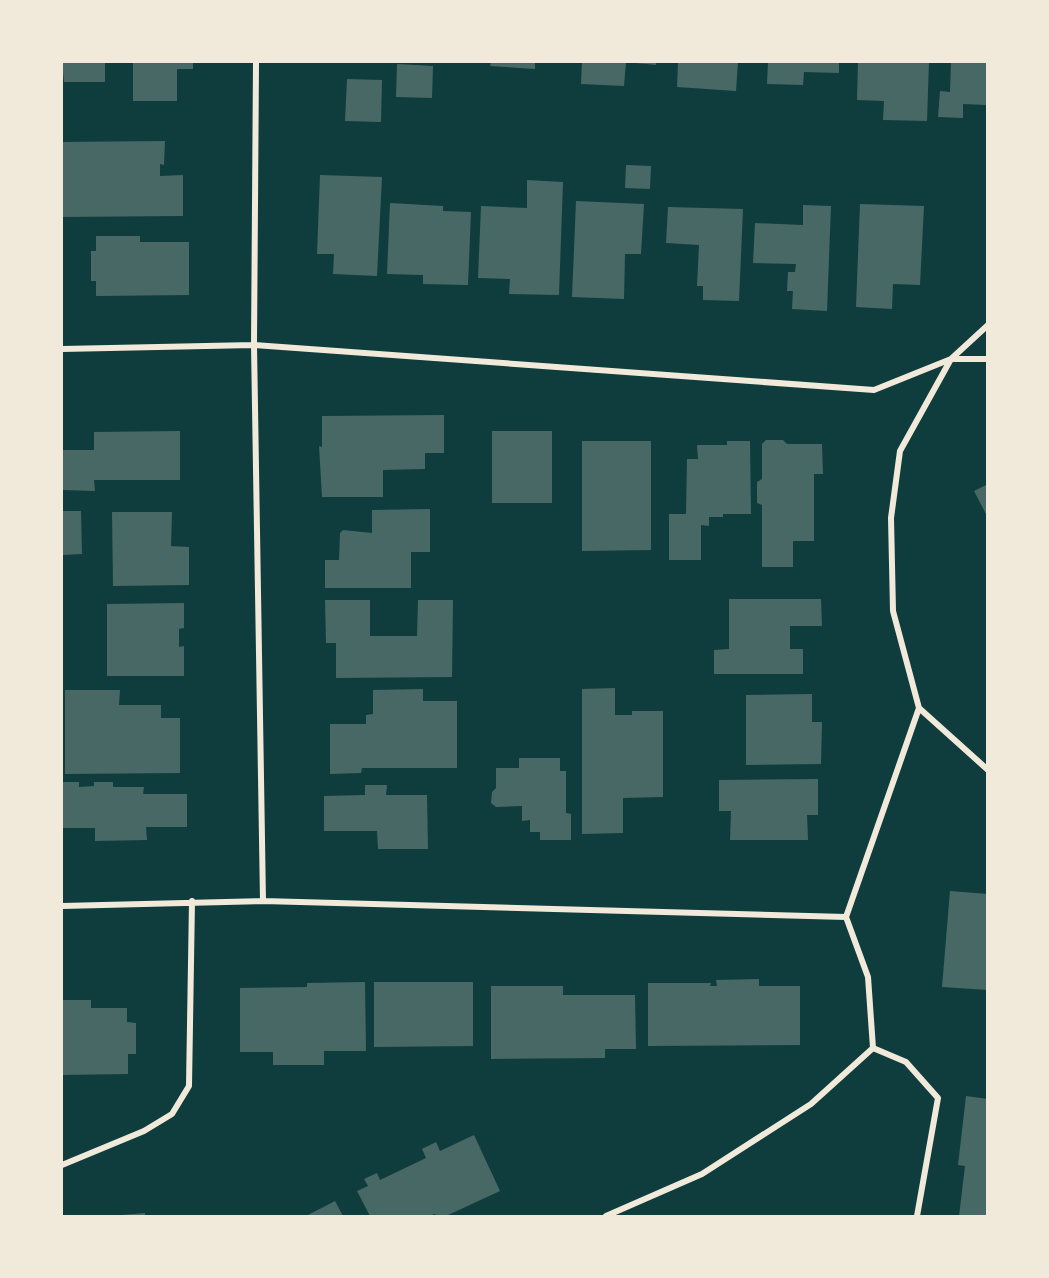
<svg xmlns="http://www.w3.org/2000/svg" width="1049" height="1278" font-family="'Source Sans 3',sans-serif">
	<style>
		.building { fill: #486865 }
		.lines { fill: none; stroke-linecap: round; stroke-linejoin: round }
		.minor { stroke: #f1e9da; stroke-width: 6 }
	</style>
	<rect width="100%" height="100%" fill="#0f3d3e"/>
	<path class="building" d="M 62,62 L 105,62 L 105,82 L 64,82 Z
		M 133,62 L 193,62 L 193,69 L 177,69 L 177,101 L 133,101 Z
		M 491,62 L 535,62 L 535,69 L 490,66 Z
		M 582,62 L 626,62 L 624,86 L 581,84 Z
		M 636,62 L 656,62 L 656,65 L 636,63 Z
		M 678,62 L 738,62 L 736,91 L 677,87 Z
		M 768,62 L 839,62 L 839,73 L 804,72 L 803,85 L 767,84 Z
		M 858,62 L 929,62 L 927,121 L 883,120 L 884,101 L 857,100 Z
		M 951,62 L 988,62 L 986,105 L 963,104 L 963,118 L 938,117 L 940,91 L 950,92 Z
		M 397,64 L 433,66 L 432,98 L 396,97 Z
		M 347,79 L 382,80 L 381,122 L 345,121 Z
		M 165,141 L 164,165 L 160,164 L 160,176 L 183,175 L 183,216 L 62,217 L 62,142 Z
		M 626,165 L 651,166 L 650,189 L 625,188 Z
		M 320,175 L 382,177 L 377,276 L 333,274 L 334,254 L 317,254 Z
		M 527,180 L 563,182 L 559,295 L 509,294 L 510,279 L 478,278 L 481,206 L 527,208 Z
		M 576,201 L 644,204 L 641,254 L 625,254 L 624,299 L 572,297 Z
		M 390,203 L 443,206 L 443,211 L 471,212 L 468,285 L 423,284 L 423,275 L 387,274 Z
		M 860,204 L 924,206 L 920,285 L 893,284 L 892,309 L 856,307 Z
		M 803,205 L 831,206 L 827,311 L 792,309 L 793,291 L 787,291 L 788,272 L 795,272 L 796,264 L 753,263 L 755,223 L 803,225 Z
		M 668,207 L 743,209 L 739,301 L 703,300 L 703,286 L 697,286 L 699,245 L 666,243 Z
		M 96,236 L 140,236 L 140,242 L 189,242 L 189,295 L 96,296 L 96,281 L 91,281 L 91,251 L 96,251 Z
		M 444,415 L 444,453 L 425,453 L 425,469 L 383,470 L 383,497 L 322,497 L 319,446 L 322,447 L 322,416 Z
		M 180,431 L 180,480 L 94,480 L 95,491 L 62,490 L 62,450 L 94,450 L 94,432 Z
		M 492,431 L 552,431 L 552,503 L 492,503 Z
		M 766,440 L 783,440 L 787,444 L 822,444 L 823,474 L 814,474 L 814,541 L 793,541 L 793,567 L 762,567 L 762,505 L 757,503 L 757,482 L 762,479 L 762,444 Z
		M 582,441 L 651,441 L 651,550 L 582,551 Z
		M 727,441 L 750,441 L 751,514 L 723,514 L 723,517 L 709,517 L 709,526 L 701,525 L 701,560 L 669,560 L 669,514 L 686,514 L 687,459 L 698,459 L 697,445 L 727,445 Z
		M 988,484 L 988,518 L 974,491 Z
		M 430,509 L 430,552 L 411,552 L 411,588 L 325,588 L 325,560 L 339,560 L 340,533 L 343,530 L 372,533 L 372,510 Z
		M 62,511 L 81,511 L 82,554 L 62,555 Z
		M 112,512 L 172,512 L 171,546 L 189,547 L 189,585 L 113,586 Z
		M 729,599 L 821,599 L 822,626 L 790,626 L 790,649 L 803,649 L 803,674 L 714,674 L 714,650 L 729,649 Z
		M 325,600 L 370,600 L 370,636 L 417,636 L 418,600 L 453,600 L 452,677 L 336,678 L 336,643 L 326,643 Z
		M 184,603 L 184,628 L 179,629 L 179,647 L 184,646 L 184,676 L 107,676 L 107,604 Z
		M 615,688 L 615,715 L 632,715 L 632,711 L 663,711 L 663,797 L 623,798 L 623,833 L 582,834 L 582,689 Z
		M 423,689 L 423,701 L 457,701 L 457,768 L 362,768 L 361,773 L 330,774 L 330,724 L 366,724 L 366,715 L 373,714 L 373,690 Z
		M 65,690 L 120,690 L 119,705 L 161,705 L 161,718 L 180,718 L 180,773 L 65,774 Z
		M 812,694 L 812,722 L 822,722 L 821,764 L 746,765 L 746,695 Z
		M 519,758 L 560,758 L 560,771 L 566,771 L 566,813 L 571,814 L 571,840 L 540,840 L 540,832 L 530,832 L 530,820 L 522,821 L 522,806 L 496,807 L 491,803 L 492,792 L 496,788 L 496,768 L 519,768 Z
		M 818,779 L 818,815 L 807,815 L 808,840 L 730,840 L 731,811 L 719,811 L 719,780 Z
		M 62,782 L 79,782 L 79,787 L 94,786 L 94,782 L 113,782 L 113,787 L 144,787 L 143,794 L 187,794 L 187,827 L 146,827 L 147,840 L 95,841 L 95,828 L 62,828 Z
		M 365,785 L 387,785 L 386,795 L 427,795 L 428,849 L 378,849 L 377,831 L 324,831 L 324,796 L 365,795 Z
		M 950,891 L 988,894 L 988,990 L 942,987 Z
		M 759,979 L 759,986 L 800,986 L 800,1045 L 648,1046 L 648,983 L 711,983 L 710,986 L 717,986 L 716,980 Z
		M 365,982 L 366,1051 L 324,1051 L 324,1065 L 273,1065 L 273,1052 L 240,1052 L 240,988 L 307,987 L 307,983 Z
		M 374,982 L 473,982 L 473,1046 L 374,1047 Z
		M 491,986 L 563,986 L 563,995 L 635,995 L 636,1049 L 605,1049 L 605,1058 L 491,1059 Z
		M 62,1000 L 91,1000 L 91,1008 L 127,1008 L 127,1022 L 136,1023 L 136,1054 L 128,1054 L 128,1074 L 62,1075 Z
		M 966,1096 L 988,1099 L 988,1216 L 959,1216 L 965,1166 L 958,1165 Z
		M 474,1135 L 500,1191 L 446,1216 L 436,1216 L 435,1214 L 429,1216 L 370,1216 L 357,1191 L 368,1186 L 364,1179 L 377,1173 L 380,1180 L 426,1158 L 422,1149 L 436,1142 L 440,1151 Z
		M 335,1201 L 343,1216 L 306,1216 Z
		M 145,1213 L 145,1216 L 121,1216 L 121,1215 Z"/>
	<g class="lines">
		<path class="minor" d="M 256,62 L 254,345 L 263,901
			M 988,325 L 951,359 L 900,451 L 891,518 L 893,611 L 919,708 L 988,770
			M 62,349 L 254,345 L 874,390 L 951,359 L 988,359
			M 62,906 L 263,901 L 846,917
			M 873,1048 L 906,1062 L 938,1098 L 917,1216
			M 62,1165 L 144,1131 L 172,1114 L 189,1086 L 192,901
			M 606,1216 L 702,1174 L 811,1104 L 873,1048 L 868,977 L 846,917 L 919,708"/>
	</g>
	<rect width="1049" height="1278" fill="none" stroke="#f1e9da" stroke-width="126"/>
</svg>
